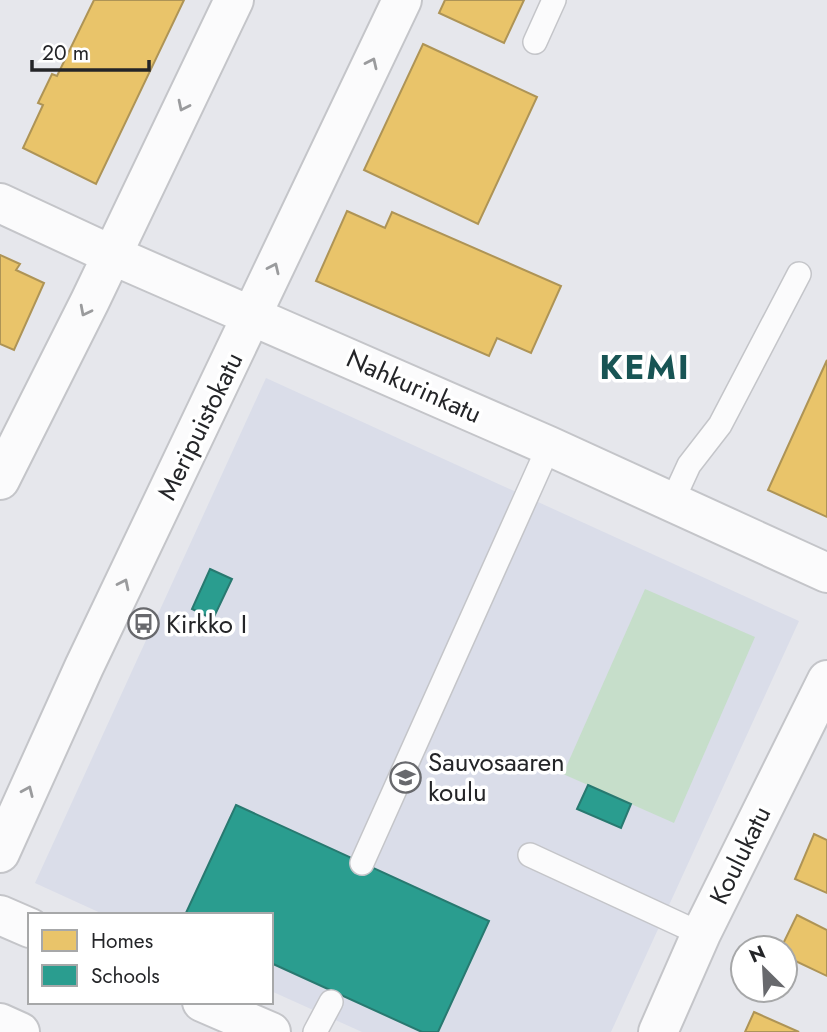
<svg xmlns="http://www.w3.org/2000/svg" width="827" height="1032" font-family="Jost,sans-serif">
	<style>
		.built { fill: #dadde9 }
		.green { fill: #c6deca }
		.homes { fill: #e9c46a; stroke: #ae9456; stroke-width: 2 }
		.schools { fill: #2a9d8f; stroke: #287970; stroke-width: 2 }
		.lines { fill: none; stroke-linecap: round; stroke-linejoin: round }
		.lane-casing { stroke: #c4c5c9; stroke-width: 26 }
		.street-casing { stroke: #c4c5c9; stroke-width: 42 }
		.lane { stroke: #fbfbfc; stroke-width: 23 }
		.street { stroke: #fbfbfc; stroke-width: 38 }
		.oneway { stroke: #9a9b9d }
		.labels { text-anchor: middle; dominant-baseline: central; stroke-width: 7; stroke-linejoin: round; paint-order: stroke }
		.street-label { font-size: 26px; fill: #242528; stroke: #fff }
		.poi-label { font-size: 26px; fill: #242528; stroke: #fff; text-anchor: start }
		.district-label { font-size: 33px; font-weight: bold; letter-spacing: 2px; fill: #185454; stroke: #fff }
	</style>
	<rect width="100%" height="100%" fill="#e6e7ec"/>
	<path class="built" d="M 266,378 L 799,621 L 611,1032 L 362,1032 L 271,991 L 271,915 L 105,915 L 35,883 Z"/>
	<path class="green" d="M 645,589 L 755,637 L 674,823 L 563,774 Z"/>
	<path class="homes" d="M 94,0 L 184,0 L 96,184 L 23,148 L 43,105 L 38,103 L 52,74 L 57,76 Z
		M 445,0 L 524,0 L 504,43 L 439,13 Z
		M 423,44 L 537,97 L 478,224 L 364,170 Z
		M 347,211 L 385,228 L 392,212 L 561,286 L 531,353 L 497,338 L 489,356 L 316,281 Z
		M 0,255 L 20,264 L 16,270 L 44,283 L 14,350 L 0,344 Z
		M 827,360 L 827,517 L 768,490 Z
		M 814,834 L 827,840 L 827,893 L 795,879 Z
		M 797,915 L 827,930 L 827,976 L 785,956 L 785,948 L 781,948 Z
		M 754,1012 L 799,1032 L 745,1032 Z"/>
	<path class="schools" d="M 210,569 L 232,579 L 213,619 L 192,609 Z
		M 588,785 L 631,804 L 621,828 L 577,809 Z
		M 236,805 L 489,921 L 438,1032 L 422,1032 L 271,963 L 271,915 L 185,915 Z"/>
	<g class="lines">
		<defs>
			<path id="lane" d="M 535,42 L 554,0
				M 672,502 L 689,465 L 720,425 L 799,274
				M 530,855 L 701,934
				M 362,863 L 549,446
				M 315,1032 L 331,1002"/>
			<path id="street" d="M 0,203 L 112,255 L 549,446 L 827,573
				M 0,480 L 90,301 L 234,0
				M 0,853 L 84,667 L 402,0
				M 0,915 L 30,928
				M 202,1002 L 271,1032
				M 0,1023 L 20,1032
				M 658,1032 L 701,934 L 827,680"/>
		</defs>
		<use href="#lane" class="lane-casing"/>
		<use href="#street" class="street-casing"/>
		<use href="#lane" class="lane"/>
		<use href="#street" class="street"/>
	</g>
	<defs><path id="oneway-chevron" d="M-2-3.5L2.5 0L-2 3.5" fill="none" stroke-width="1.6" stroke-linecap="round" stroke-linejoin="round" transform="scale(1.75)"/></defs>
	<g class="oneway">
		<use href="#oneway-chevron" transform="translate(372 63) rotate(-65)"/>
		<use href="#oneway-chevron" transform="translate(183 106) rotate(116)"/>
		<use href="#oneway-chevron" transform="translate(274 268) rotate(-65)"/>
		<use href="#oneway-chevron" transform="translate(85 311) rotate(117)"/>
		<use href="#oneway-chevron" transform="translate(124 584) rotate(-64)"/>
		<use href="#oneway-chevron" transform="translate(28 791) rotate(-66)"/>
	</g>
	<defs>
		<symbol id="bus-ring" viewBox="-11 -11 22 22"><circle r="9.5" fill="#fff" stroke="#68696d" stroke-width="1.5"/><path d="M-5-6H5V4H4V6H2V4H-2V6H-4V4H-5ZM-3.5-4V0h7V-4ZM-3.5 1.2v1.5H-2V1.2ZM2 1.2v1.5H3.5V1.2Z" fill="#68696d"/></symbol>
		<symbol id="school-ring" viewBox="-11 -11 22 22"><circle r="9.5" fill="#fff" stroke="#68696d" stroke-width="1.5"/><path d="M0-5L7-2L0 1L-7-2ZM-4 1L0 2.5L4 1V4Q0 6-4 4Z" fill="#68696d"/></symbol>
	</defs>
	<g fill-rule="evenodd">
		<use href="#bus-ring" x="126" y="606" width="35" height="35"/>
		<use href="#school-ring" x="388" y="760" width="35" height="35"/>
	</g>
	<g class="labels">
		<g class="street-label">
			<text transform="translate(414 386) rotate(24)">Nahkurinkatu</text>
			<text transform="translate(200 426) rotate(-64)">Meripuistokatu</text>
			<text transform="translate(740 855) rotate(-64)">Koulukatu</text>
		</g>
		<g class="poi-label">
			<text x="166" y="624">Kirkko I</text>
			<text x="428" y="762">Sauvosaaren<tspan x="428" dy="30">koulu</tspan></text>
		</g>
		<g class="district-label">
			<text x="645" y="367">KEMI</text>
		</g>
	</g>
	<rect x="28" y="913" width="245" height="91" fill="#ffffff" stroke="#a7a8a9" stroke-width="2"/>
	<rect x="42" y="930" width="35" height="21" fill="#e9c46a" stroke="#a7a8a9" stroke-width="2"/>
	<text x="91" y="948" font-size="21" fill="#242528">Homes</text>
	<rect x="42" y="965" width="35" height="21" fill="#2a9d8f" stroke="#a7a8a9" stroke-width="2"/>
	<text x="91" y="983" font-size="21" fill="#242528">Schools</text>
	<g transform="translate(764 969) rotate(336)"><circle r="33" fill="#ffffff" stroke="#a7a8a9" stroke-width="2"/>
	<path d="M0-5L12 26L0 18L-12 26Z" fill="#68696d"/>
	<text y="-10" font-size="19" font-weight="bold" text-anchor="middle" fill="#242528">N</text>
	</g>
	<path d="M32 60v10h117v-10" fill="none" stroke="#242528" stroke-width="3.5"/>
	<text x="42" y="60" font-size="21" fill="#242528" stroke="#ffffff" stroke-width="5" paint-order="stroke">20 m</text>
</svg>
